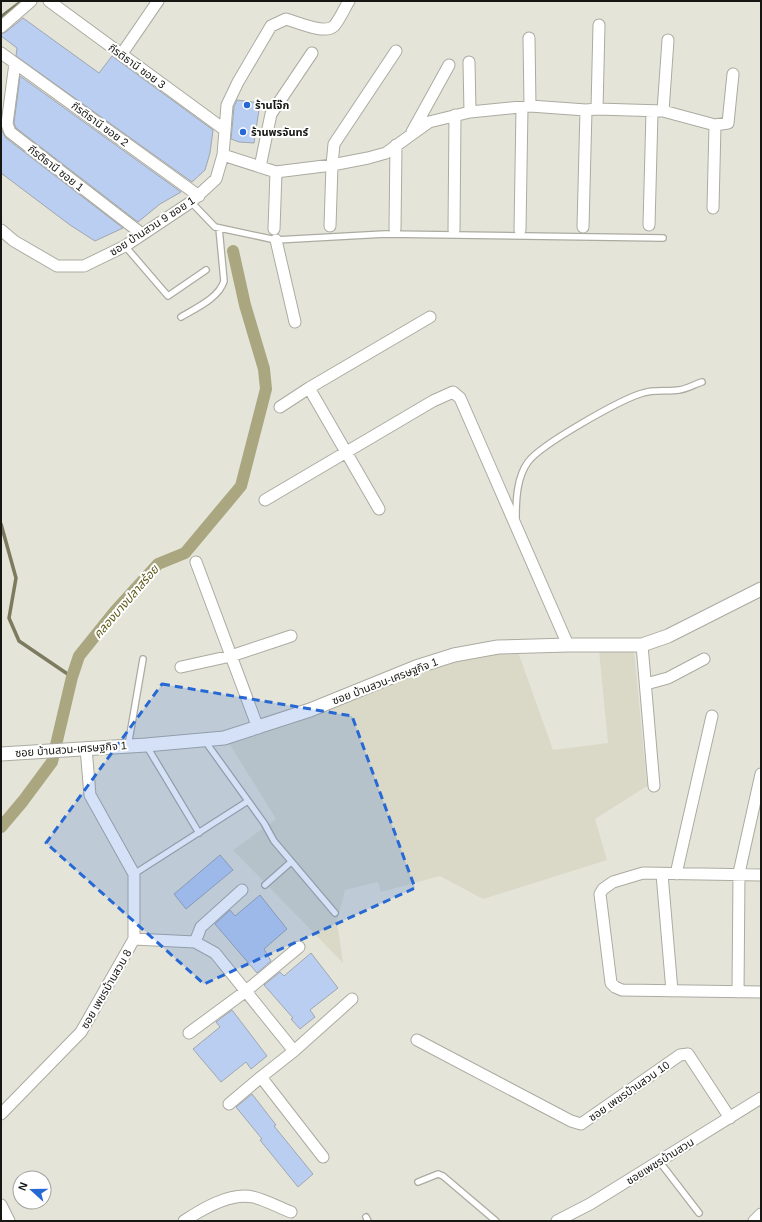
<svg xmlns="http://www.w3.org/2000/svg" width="762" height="1222" font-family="Arial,'Noto Sans Thai',sans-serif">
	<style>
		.built { fill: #dad9c7 }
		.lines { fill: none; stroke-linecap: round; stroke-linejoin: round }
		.stream { stroke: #7d7b5f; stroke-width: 3.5 }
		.canal { stroke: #a9a680; stroke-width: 12 }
		.building { fill: #b9cef0; stroke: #a0a6af }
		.service-casing { stroke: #acaba1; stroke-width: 8 }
		.minor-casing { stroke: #acaba1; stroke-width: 13 }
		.tertiary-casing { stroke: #acaba1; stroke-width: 15 }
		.service { stroke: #fff; stroke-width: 5.5 }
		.minor { stroke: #fff; stroke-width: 11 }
		.tertiary { stroke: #fff; stroke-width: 13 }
		.marked { fill: #2668d4; fill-opacity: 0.2; stroke: #2668d4; stroke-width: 3; stroke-dasharray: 8 5; stroke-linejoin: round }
		.poi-dot { fill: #2668d4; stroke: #fff; stroke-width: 1.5 }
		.labels { text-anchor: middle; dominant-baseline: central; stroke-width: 4; stroke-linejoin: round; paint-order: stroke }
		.street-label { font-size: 11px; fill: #161612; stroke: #fff }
		.poi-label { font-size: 11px; font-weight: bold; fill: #161612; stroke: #fff; text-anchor: start }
		.water-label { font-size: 12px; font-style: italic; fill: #5d5717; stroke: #fff }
	</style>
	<rect width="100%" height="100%" fill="#e4e4d9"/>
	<path class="built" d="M 599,650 L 634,651 L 647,786 L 595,819 L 607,860 L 483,899 L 440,876 L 381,892 L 378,882 L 345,890 L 337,922 L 343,963 L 233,850 L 276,819 L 227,740 L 453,660 L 495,653 L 518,652 L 553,750 L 608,743 Z"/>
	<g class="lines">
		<path class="stream" d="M 1,17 L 22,1
			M 1,524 L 16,578 L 9,618 L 19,641 L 72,677"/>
		<path class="canal" d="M 1,827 L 23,801 L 52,762 L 72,677 L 79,656 L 116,610 L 158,564 L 185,553 L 241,486 L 266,389 L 264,369 L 245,305 L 233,251"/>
	</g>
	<path class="building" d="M 23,18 L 99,73 L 112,56 L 213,130 L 210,153 L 205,170 L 192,182 L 16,56 L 17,48 L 1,36 L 1,34 L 6,32 Z
		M 20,76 L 181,192 L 160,204 L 138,222 L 16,128 L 14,123 Z
		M 237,100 L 260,103 L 254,143 L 239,142 L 231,139 L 234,107 Z
		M 1,129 L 6,138 L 123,228 L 95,241 L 70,225 L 1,173 Z
		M 220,855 L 233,870 L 186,909 L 174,894 Z
		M 260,895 L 287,929 L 264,949 L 271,961 L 257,973 L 215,924 L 230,910 L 235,916 Z
		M 311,953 L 338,988 L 310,1010 L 315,1017 L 300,1029 L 291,1019 L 293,1018 L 264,985 L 280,972 L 284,976 Z
		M 232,1010 L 267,1056 L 251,1069 L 246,1062 L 221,1082 L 193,1049 L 220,1027 L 216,1022 Z
		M 252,1094 L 276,1125 L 274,1126 L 313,1174 L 298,1187 L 260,1140 L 262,1139 L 236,1107 Z"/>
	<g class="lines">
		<defs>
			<path id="service" d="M 191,202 L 215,227 L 276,240 L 385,234 L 663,238
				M 125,246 L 168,296 L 206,270
				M 181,317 C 196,308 219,298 224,281 L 219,228
				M 516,518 C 516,499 517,477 528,462 C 540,445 621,399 643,393 C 655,389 667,392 679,390 C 687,389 695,384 702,382
				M 205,741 L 264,823 L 274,841 L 335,913
				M 146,745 L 199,833
				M 128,746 L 143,659
				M 134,874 L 248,801
				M 265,885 L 291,862
				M 659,1161 L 699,1213
				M 418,1182 L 438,1174 L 443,1176 L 496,1221
				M 366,1217 L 368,1221"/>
			<path id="minor" d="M 49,1 L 225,130
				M 1,27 L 31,1
				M 529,38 L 530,106
				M 1,53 L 199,196
				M 121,55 L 158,1
				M 469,62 L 470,112
				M 15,63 L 7,124 L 10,132 L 142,234 L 136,238
				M 597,109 L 599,25
				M 663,111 L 668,40
				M 412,132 L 449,65
				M 223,155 L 276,172 L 332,165 L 368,158 L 386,153 L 429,122 L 470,112 L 530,106 L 586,110 L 597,109 L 663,111 L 715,125
				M 260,167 L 271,114 L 312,53
				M 713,208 L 715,125 L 728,123 L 733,74
				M 649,225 L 652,112
				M 330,226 L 332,165 L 334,144 L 396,51
				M 583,227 L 586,110
				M 274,229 L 276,172
				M 395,229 L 396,145
				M 1,230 L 14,241 L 57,266 L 84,266 L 125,246 L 191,202 L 216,179 L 223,155 L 227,105 L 238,82 L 271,26 L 286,19 C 297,22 325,35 334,26 C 340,19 344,9 349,1
				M 454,230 L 455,115
				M 520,230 L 522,108
				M 276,240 L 295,322
				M 309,388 L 379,509
				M 280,407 L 309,388 L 430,317
				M 265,500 L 433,401 L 453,392 L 460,398 L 568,645
				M 196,562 L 258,728
				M 642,645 L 654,786
				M 181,667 L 231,656 L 291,636
				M 646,684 L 668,678 L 704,659
				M 662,874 L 672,991
				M 676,874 L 712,716
				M 761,875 L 643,873 L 613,882 L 603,889 L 600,894 L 611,983 L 615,987 L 622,990 L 761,992
				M 134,939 L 195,942 L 201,927 L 242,890
				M 195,942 L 215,953 L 294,1051 L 261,1077 L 323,1157
				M 738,992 L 739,873 L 761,774
				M 189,1033 L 246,991 L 299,947
				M 417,1040 L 571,1121 L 581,1124 L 680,1055 L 688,1054 L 730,1118
				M 294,1051 L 352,999
				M 229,1104 L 261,1077
				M 1,1114 L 81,1032 L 134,939 L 134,874 L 90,795 L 86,748
				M 1,1205 L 9,1221
				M 184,1221 C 202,1209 230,1192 253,1197 C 266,1200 278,1207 291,1212
				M 557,1221 L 590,1204 L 761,1098
				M 754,1221 L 761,1214"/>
			<path id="tertiary" d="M 1,754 L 146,745 L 224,738 L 310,710 L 416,667 L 454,655 L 498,647 L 568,645 L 642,645 L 668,636 L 761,589"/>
		</defs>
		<use href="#service" class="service-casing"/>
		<use href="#minor" class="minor-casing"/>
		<use href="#tertiary" class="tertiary-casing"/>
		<use href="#service" class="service"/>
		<use href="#minor" class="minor"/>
		<use href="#tertiary" class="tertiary"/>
	</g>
	<path class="marked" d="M 162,684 L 352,716 L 415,888 L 204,984 L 46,843 Z"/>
	<g class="poi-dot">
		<circle cx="247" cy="105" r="4"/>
		<circle cx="243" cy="132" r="4"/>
	</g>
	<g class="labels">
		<g class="street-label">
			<text transform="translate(137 66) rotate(36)">กีรติธานี ซอย 3</text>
			<text transform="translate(100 124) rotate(36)">กีรติธานี ซอย 2</text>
			<text transform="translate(56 168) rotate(38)">กีรติธานี ซอย 1</text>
			<text transform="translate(152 226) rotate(-33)">ซอย บ้านสวน 9 ซอย 1</text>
			<text transform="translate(385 681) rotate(-21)">ซอย บ้านสวน-เศรษฐกิจ 1</text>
			<text transform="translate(71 749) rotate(-4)">ซอย บ้านสวน-เศรษฐกิจ 1</text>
			<text transform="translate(106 989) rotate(-60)">ซอย เพชรบ้านสวน 8</text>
			<text transform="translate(629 1091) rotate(-35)">ซอย เพชรบ้านสวน 10</text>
			<text transform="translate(660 1161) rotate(-32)">ซอยเพชรบ้านสวน</text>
		</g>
		<g class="poi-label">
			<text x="255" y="105">ร้านโจ๊ก</text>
			<text x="251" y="132">ร้านพรจันทร์</text>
		</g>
		<g class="water-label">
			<text transform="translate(126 602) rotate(-49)">คลองบางปลาสร้อย</text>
		</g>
	</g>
	<rect width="762" height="1222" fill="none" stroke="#161612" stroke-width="4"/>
	<g transform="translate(32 1190) rotate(291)"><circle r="19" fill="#ffffff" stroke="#a2a2a0"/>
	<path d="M0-3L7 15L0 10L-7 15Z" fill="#2668d4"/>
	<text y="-6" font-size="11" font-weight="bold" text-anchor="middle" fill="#161612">N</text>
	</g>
</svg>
